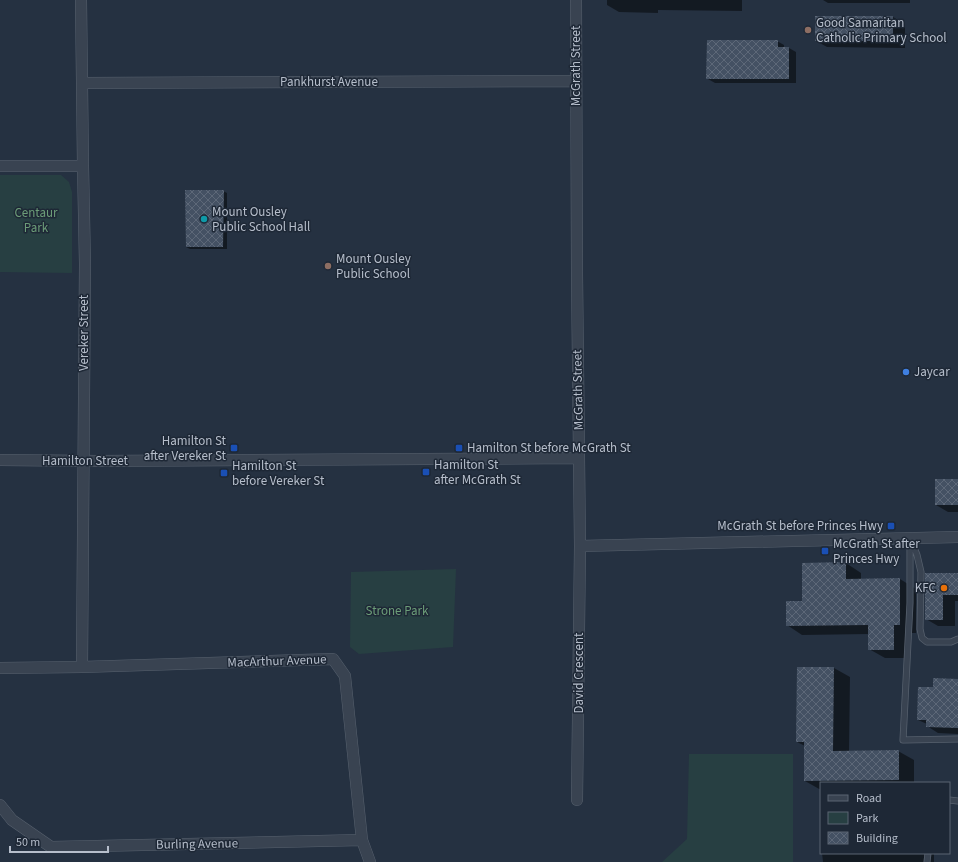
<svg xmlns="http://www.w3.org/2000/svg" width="958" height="862" font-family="'Source Sans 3',sans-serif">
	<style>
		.green { fill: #273f42 }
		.shadow { fill: #0007 }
		.building { fill: url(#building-cross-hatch) }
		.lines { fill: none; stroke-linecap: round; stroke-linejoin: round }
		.lane-casing { stroke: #57616e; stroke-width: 7 }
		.street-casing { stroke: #57616e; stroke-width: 12 }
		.lane { stroke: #394351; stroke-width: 5.5 }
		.street { stroke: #394351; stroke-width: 11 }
		.education-dot { fill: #8d6e63; stroke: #1e2836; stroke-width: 1.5 }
		.culture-dot { fill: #0f9aa8; stroke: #1e2836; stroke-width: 1.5 }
		.shop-dot { fill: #3f7fe0; stroke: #1e2836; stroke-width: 1.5 }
		.transit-dot { fill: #1a4fb4; stroke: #1e2836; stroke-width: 1.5 }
		.food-dot { fill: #e8710a; stroke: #1e2836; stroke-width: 1.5 }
		.labels { text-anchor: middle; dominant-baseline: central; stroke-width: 3; stroke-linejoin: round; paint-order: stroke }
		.poi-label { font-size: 13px; fill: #b6becb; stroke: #1e2836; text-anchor: start }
		.street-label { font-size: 13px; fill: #b6becb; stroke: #1e2836 }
		.park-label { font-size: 13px; fill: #6c9d78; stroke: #1e2836 }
	</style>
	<defs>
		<pattern id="building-cross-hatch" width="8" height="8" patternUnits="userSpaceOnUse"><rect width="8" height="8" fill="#445163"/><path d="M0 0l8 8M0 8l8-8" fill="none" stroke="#5d6878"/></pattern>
	</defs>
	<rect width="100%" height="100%" fill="#253141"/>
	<path class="green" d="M 0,175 L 61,175 L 69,182 L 72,192 L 72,273 L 0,272 Z
		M 456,569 L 453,647 L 359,654 L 350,647 L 351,572 Z
		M 689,754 L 793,754 L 793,862 L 662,862 L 687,839 Z"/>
	<path class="shadow" d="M 607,0 L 742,0 L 742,11 L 658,10 L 658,13 L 619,12 L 607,5 Z
		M 823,0 L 910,0 L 910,3 L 828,3 Z
		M 893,17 L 905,24 L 905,48 L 827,47 L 816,41 Z
		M 777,41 L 784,45 L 784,48 L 789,48 L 796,52 L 796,83 L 715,83 L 708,79 Z
		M 223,191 L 227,193 L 227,249 L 190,249 L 186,247 Z
		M 958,480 L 958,512 L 948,512 L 936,505 Z
		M 846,563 L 861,573 L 861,580 L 900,579 L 916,589 L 916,633 L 909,633 L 909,658 L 885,658 L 869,649 L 869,634 L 802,635 L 787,625 L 803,602 Z
		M 926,574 L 958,575 L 958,601 L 955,601 L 955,626 L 938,626 L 926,619 Z
		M 834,668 L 850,677 L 849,752 L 898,751 L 914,760 L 914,783 L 821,783 L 821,790 L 805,781 L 805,746 L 797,742 Z
		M 958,680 L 958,734 L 938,733 L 927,726 L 927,724 L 918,720 L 934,688 Z
		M 822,853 L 934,853 L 934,862 L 823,862 Z"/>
	<path class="building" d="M 815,16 L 893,16 L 893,41 L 815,41 Z
		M 707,40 L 778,40 L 778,47 L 789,47 L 789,79 L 706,79 Z
		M 185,190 L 224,190 L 223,247 L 186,247 Z
		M 935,479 L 958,479 L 958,505 L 935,505 Z
		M 846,562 L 846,579 L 900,578 L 900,625 L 894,625 L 894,650 L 868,650 L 868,625 L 786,626 L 786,601 L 802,601 L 802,563 Z
		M 925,573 L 958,573 L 958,595 L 943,595 L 943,620 L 925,620 Z
		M 797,667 L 834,667 L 833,751 L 899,750 L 899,780 L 804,781 L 804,742 L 796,742 Z
		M 933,678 L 958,679 L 958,728 L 926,727 L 926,720 L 917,720 L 918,687 L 933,687 Z"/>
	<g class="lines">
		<defs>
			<path id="lane" d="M 910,538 L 910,603 L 903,740 L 958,739
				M 912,542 L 917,555 L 921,572 L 920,629 L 922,638 L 927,642 L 951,642 L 958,639
				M 949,800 L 958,801
				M 927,862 L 928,853"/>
			<path id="street" d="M 81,0 L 83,166 L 85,264 L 82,667
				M 576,0 L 577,273 L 580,546 L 958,537
				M 82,83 L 576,81
				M 0,166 L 83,166
				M 0,460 L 98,461 L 578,458
				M 0,668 L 82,667 L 333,659 L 345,676 L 362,840 L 370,862
				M 577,800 L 580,546
				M 0,805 L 12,820 L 51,847 L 362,840"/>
		</defs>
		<use href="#lane" class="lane-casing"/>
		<use href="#street" class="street-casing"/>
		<use href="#lane" class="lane"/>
		<use href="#street" class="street"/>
	</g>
	<g class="education-dot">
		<circle cx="808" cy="30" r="4"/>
		<circle cx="328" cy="266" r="4"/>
	</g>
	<circle class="culture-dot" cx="204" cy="219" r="4"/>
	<circle class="shop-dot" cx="906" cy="372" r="4"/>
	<g class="transit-dot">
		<rect x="230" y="444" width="8" height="8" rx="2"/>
		<rect x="455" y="444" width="8" height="8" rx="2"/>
		<rect x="422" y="468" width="8" height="8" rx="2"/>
		<rect x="220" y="469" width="8" height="8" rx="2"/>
		<rect x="887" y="522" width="8" height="8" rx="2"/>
		<rect x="821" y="547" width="8" height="8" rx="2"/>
	</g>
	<circle class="food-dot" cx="944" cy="588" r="4"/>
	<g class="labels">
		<g class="poi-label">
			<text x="816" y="23">Good Samaritan<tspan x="816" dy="15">Catholic Primary School</tspan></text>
			<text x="212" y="212">Mount Ousley<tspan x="212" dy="15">Public School Hall</tspan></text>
			<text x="336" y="259">Mount Ousley<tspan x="336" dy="15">Public School</tspan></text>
			<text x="914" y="372">Jaycar</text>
			<text x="226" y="441" text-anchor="end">Hamilton St<tspan x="226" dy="15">after Vereker St</tspan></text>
			<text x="467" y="448">Hamilton St before McGrath St</text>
			<text x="434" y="465">Hamilton St<tspan x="434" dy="15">after McGrath St</tspan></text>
			<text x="232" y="466">Hamilton St<tspan x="232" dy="15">before Vereker St</tspan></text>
			<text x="883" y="526" text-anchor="end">McGrath St before Princes Hwy</text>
			<text x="833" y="544">McGrath St after<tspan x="833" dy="15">Princes Hwy</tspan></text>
			<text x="936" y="588" text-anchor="end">KFC</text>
		</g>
		<g class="street-label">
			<text transform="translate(576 66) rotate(-90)">McGrath Street</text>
			<text x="329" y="82">Pankhurst Avenue</text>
			<text transform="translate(84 333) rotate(-90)">Vereker Street</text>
			<text transform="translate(578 390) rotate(-91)">McGrath Street</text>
			<text x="85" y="461">Hamilton Street</text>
			<text transform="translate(277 661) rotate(-2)">MacArthur Avenue</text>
			<text transform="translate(579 673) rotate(-90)">David Crescent</text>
			<text transform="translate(197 844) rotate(-1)">Burling Avenue</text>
		</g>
		<g class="park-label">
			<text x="36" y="213">Centaur<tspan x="36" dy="15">Park</tspan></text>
			<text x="397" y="611">Strone Park</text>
		</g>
	</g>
	<rect x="820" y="782" width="130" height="72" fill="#1e2836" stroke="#5b6472"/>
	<rect x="828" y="795" width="20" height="6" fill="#394351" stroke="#5b6472"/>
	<text x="856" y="802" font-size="12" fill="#b6becb">Road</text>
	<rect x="828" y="812" width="20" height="12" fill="#273f42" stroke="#5b6472"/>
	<text x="856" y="822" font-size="12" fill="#b6becb">Park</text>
	<rect x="828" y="832" width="20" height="12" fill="url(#building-cross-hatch)" stroke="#5b6472"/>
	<text x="856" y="842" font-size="12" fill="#b6becb">Building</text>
	<path d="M10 846v6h98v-6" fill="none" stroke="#b6becb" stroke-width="2"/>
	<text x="16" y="846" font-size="12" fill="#b6becb" stroke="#1e2836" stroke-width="3" paint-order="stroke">50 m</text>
</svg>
